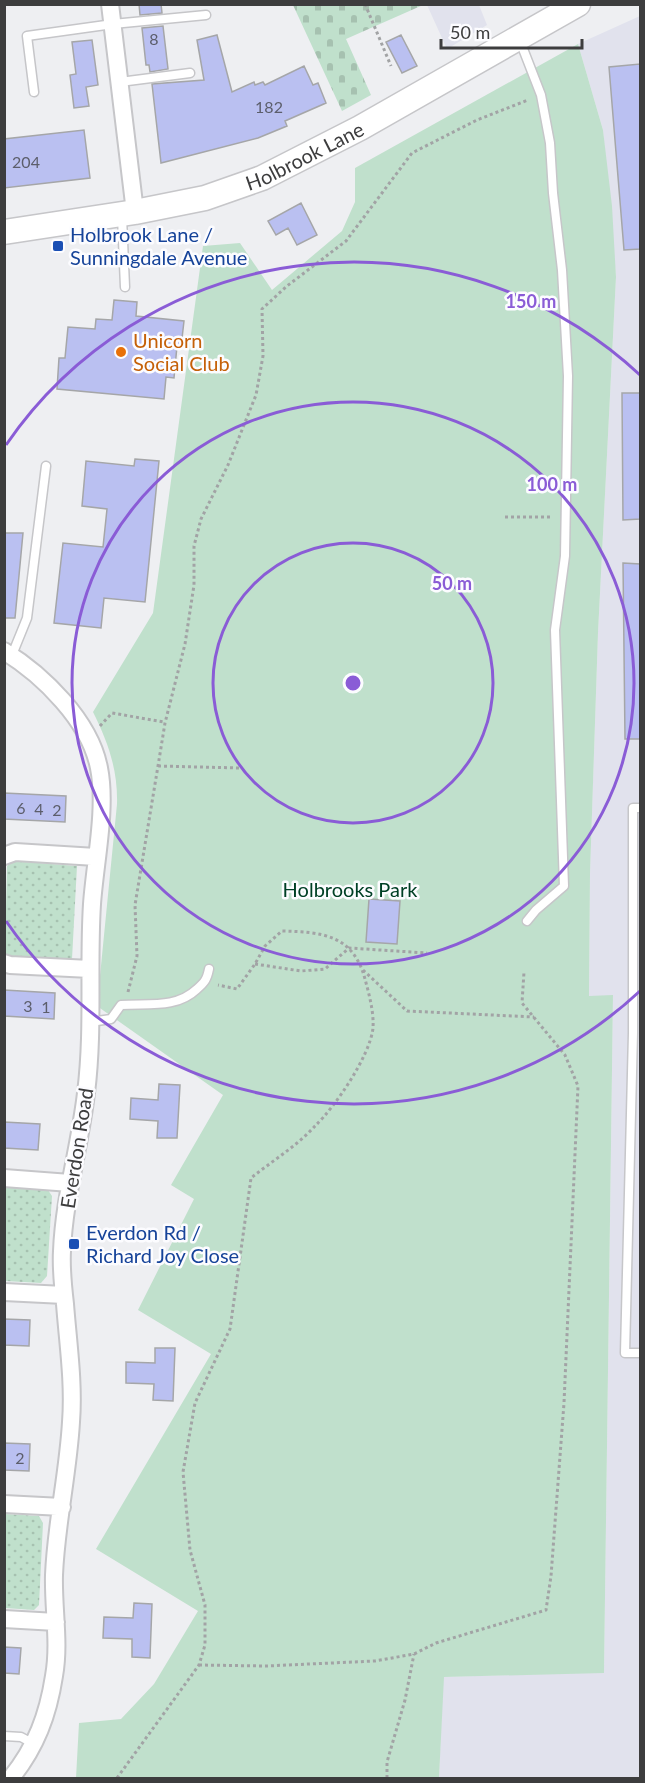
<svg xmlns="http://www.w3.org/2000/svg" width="645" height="1783" font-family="Lato,sans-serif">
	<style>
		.built { fill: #e1e2ed }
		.grass { fill: url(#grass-dots) }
		.cemetery { fill: url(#cemetery-stones) }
		.park { fill: #c0e0cc }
		.building { fill: #bac0f1; stroke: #a5a6a8; stroke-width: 1.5 }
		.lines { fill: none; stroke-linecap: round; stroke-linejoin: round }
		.lane-casing { stroke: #c6c6c9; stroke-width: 11 }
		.street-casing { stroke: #c6c6c9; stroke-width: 20 }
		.secondary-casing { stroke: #c6c6c9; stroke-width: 27 }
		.path { stroke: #a2a3a5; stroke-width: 3; stroke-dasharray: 3 3; stroke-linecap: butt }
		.lane { stroke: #fff; stroke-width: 8 }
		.street { stroke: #fff; stroke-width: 16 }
		.secondary { stroke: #fff; stroke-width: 24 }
		.ring { fill: none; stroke: #8a5cd6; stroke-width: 3 }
		.transit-dot { fill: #1a4fb4; stroke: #fcfcff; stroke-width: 2 }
		.food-dot { fill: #e8710a; stroke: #fcfcff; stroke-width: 2 }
		.labels { text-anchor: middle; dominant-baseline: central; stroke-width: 5; stroke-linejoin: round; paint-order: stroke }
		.number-label { font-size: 16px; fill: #5c5e6b }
		.street-label { font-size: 20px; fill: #3d3d3e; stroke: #fcfcff }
		.transit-label { font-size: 20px; fill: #164399; stroke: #fcfcff; text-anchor: start }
		.food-label { font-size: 20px; fill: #c56008; stroke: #fcfcff; text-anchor: start }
		.park-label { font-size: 20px; fill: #004025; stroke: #fcfcff }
		.centre { fill: #8a5cd6; stroke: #fcfcff; stroke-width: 3 }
		.ring-label { font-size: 18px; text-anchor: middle; font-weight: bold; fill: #8a5cd6; stroke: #fcfcff; stroke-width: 5; stroke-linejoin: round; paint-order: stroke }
	</style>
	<defs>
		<pattern id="grass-dots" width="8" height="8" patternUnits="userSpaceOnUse" patternTransform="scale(1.5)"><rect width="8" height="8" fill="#c0e0cc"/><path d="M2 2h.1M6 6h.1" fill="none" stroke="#a6c1b0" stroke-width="1.8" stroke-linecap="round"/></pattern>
		<pattern id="cemetery-stones" width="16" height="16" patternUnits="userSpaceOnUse" patternTransform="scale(1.5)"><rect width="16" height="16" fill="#c0e0cc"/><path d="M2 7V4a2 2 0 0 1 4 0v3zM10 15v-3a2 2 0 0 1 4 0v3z" fill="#a6c1b0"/></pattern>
	</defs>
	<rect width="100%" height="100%" fill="#eeeff2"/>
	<path class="built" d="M 427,5 L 479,5 L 487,25 L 447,49 Z
		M 640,16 L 640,1778 L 439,1778 L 443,1677 L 604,1672 L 613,996 L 589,997 L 590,873 L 598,633 L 616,277 L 603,130 L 578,44 Z"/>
	<path class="grass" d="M 13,861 L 77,866 L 72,959 L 7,956 L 5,953 L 7,866 Z
		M 5,1187 L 48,1190 L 52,1196 L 47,1276 L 41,1283 L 5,1281 Z
		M 5,1514 L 39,1516 L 43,1523 L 39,1605 L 34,1610 L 5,1608 Z"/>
	<path class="cemetery" d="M 293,5 L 423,5 L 346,39 L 371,95 L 342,111 Z"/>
	<path class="park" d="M 578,44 L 603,130 L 612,206 L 616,277 L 598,633 L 590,874 L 589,996 L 613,995 L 604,1673 L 444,1677 L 439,1778 L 76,1778 L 79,1723 L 121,1719 L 154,1684 L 198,1611 L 96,1549 L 211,1354 L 138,1310 L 194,1199 L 171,1185 L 223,1095 L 97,1006 L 117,804 C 118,770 108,742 93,712 L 153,613 L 203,246 L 240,243 L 272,290 L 342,231 L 355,202 L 355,168 Z"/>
	<path class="building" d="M 139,4 L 161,4 L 162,13 L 140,15 Z
		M 163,26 L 168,69 L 150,72 L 149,65 L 146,65 L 142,28 Z
		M 217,35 L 232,92 L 254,82 L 255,85 L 263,82 L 265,85 L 304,66 L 313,85 L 318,83 L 326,103 L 285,121 L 287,126 L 258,138 L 161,163 L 152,84 L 204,80 L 197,40 Z
		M 401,35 L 417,66 L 402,73 L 386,42 Z
		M 92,40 L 98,85 L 86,87 L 89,106 L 74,108 L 70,75 L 76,74 L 72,42 Z
		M 640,64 L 640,249 L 624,250 L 609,67 Z
		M 84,130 L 90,178 L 4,188 L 4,139 Z
		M 301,203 L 317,235 L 297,245 L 288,228 L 276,235 L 268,221 Z
		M 114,300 L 137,302 L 136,316 L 184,321 L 181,347 L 177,346 L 174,378 L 166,377 L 164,399 L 57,389 L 59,358 L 65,358 L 68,327 L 95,329 L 96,319 L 112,320 Z
		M 622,393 L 640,393 L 640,519 L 623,520 Z
		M 135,459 L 159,461 L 145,602 L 104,598 L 101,628 L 54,623 L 63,543 L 103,547 L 107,509 L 82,506 L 86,461 L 134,466 Z
		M 4,533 L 23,533 L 15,618 L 4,618 Z
		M 623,563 L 640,564 L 640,739 L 625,739 Z
		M 4,793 L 66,796 L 65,822 L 4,819 Z
		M 369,899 L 400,901 L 397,944 L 366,942 Z
		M 4,990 L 55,993 L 54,1019 L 4,1016 Z
		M 159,1084 L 180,1085 L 177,1138 L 157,1138 L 158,1121 L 130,1119 L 131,1098 L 158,1100 Z
		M 4,1122 L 40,1124 L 38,1150 L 4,1148 Z
		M 4,1319 L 30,1320 L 29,1346 L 4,1345 Z
		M 155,1348 L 175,1348 L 173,1401 L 153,1400 L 154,1384 L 126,1383 L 126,1362 L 155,1363 Z
		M 4,1443 L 30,1444 L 29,1471 L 4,1470 Z
		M 134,1603 L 152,1604 L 150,1658 L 132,1657 L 132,1639 L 103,1638 L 104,1617 L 133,1618 Z
		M 4,1647 L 21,1648 L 19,1674 L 4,1673 Z"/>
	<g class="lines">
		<defs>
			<path id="lane" d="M 520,41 L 541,95 L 550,143 L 553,193 L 562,270 L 568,376 L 565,556 L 555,630 L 564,886 L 536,910 L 527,921
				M 120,82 L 190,73
				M 34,92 L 27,36 L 113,24 L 206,15
				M 122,217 L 125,287
				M 12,655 L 27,618 L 46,466
				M 640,808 L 633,808 L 633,1033 L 625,1353 L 640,1353
				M 90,1022 L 111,1019 L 121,1005 C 148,1003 176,1009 197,989 C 205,982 207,979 209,969
				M 4,1736 L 21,1737 L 34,1744"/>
			<path id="street" d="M 110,4 L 135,212
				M 4,651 C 43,675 90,721 99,768 C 107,808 95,862 92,904 C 88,967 94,1030 86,1093 C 80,1146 64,1198 62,1251 C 61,1268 63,1287 65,1304 C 68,1343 74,1383 71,1422 C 68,1474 56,1524 54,1575 C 53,1609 60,1643 54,1676 C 48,1715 36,1747 11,1778
				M 4,856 L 15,852 L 96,857
				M 4,963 L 10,965 L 90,969
				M 4,1178 L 70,1183
				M 4,1292 L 64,1295
				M 4,1504 L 62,1507
				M 4,1619 L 56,1622"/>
			<g id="secondary">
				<path id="s1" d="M 4,232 L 135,212 L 205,198 L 262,178 L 360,128 L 578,4"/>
			</g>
		</defs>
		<use href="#lane" class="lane-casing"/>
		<use href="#street" class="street-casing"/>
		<use href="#secondary" class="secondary-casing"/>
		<path class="path" d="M 365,4 L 391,66
			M 505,517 L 552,517
			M 100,726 L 112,713 L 164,722
			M 158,766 L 240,768
			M 255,964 L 301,971 L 325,969 L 349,948 L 427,953
			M 363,970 L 407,1011 L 534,1017
			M 128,992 L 137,956 L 135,905 L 158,766 L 165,723 L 185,644 L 194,585 L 194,546 L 201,519 L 228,465 L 256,395 L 263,356 L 262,309 L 287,286 L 346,241 L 412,153 L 477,120 L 528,100
			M 199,1665 L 266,1666 L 375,1661 L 414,1654 L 436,1643 L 546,1610 L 551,1576 L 564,1403 L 578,1086 L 565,1055 L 522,1003 L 524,972
			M 117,1778 L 199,1665 L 205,1645 L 205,1605 L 190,1550 L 183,1472 L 195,1403 L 230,1329 L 251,1178 C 272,1161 297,1146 315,1126 C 335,1107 370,1056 373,1028 C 374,1012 369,994 365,979 C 353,934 321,932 282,931 L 265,946 L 255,964 L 237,989 L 218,985
			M 387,1778 L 387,1762 L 405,1700 L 414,1654"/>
		<use href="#lane" class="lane"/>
		<use href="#street" class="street"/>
		<use href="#secondary" class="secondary"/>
	</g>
	<g class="ring">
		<circle cx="353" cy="683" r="140"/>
		<circle cx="353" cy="683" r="281"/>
		<path d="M640 991A421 421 0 0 1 6 921M6 445A421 421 0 0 1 640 375"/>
	</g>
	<g class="transit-dot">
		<rect x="52" y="240" width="12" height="12" rx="3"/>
		<rect x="68" y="1238" width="12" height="12" rx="3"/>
	</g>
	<circle class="food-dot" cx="121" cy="352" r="6"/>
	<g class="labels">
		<g class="number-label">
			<text x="154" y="38">8</text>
			<text x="269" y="106">182</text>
			<text x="26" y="161">204</text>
			<text x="21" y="807">6</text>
			<text x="39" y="808">4</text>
			<text x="57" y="809">2</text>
			<text x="28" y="1005">3</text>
			<text x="46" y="1006">1</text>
			<text x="20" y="1457">2</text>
		</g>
		<g class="street-label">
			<text stroke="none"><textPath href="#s1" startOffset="312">Holbrook Lane</textPath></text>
			<text transform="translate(76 1148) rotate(-81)">Everdon Road</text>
		</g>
		<g class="transit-label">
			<text x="70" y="234">Holbrook Lane /<tspan x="70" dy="23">Sunningdale Avenue</tspan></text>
			<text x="86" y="1232">Everdon Rd /<tspan x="86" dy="23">Richard Joy Close</tspan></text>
		</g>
		<g class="food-label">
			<text x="133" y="340">Unicorn<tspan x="133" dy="23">Social Club</tspan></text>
		</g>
		<g class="park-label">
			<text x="350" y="889">Holbrooks Park</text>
		</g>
	</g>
	<circle cx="353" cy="683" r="9" class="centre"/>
	<g class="ring-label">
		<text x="531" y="308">150 m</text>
		<text x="552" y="491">100 m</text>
		<text x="452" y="590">50 m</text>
	</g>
	<rect width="645" height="1783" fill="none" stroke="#3d3d3e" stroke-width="12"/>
	<path d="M441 39v9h141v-9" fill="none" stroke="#3d3d3e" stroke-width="3"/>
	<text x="450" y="39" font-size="18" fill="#3d3d3e" stroke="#fcfcff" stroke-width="4.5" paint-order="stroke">50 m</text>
</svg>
